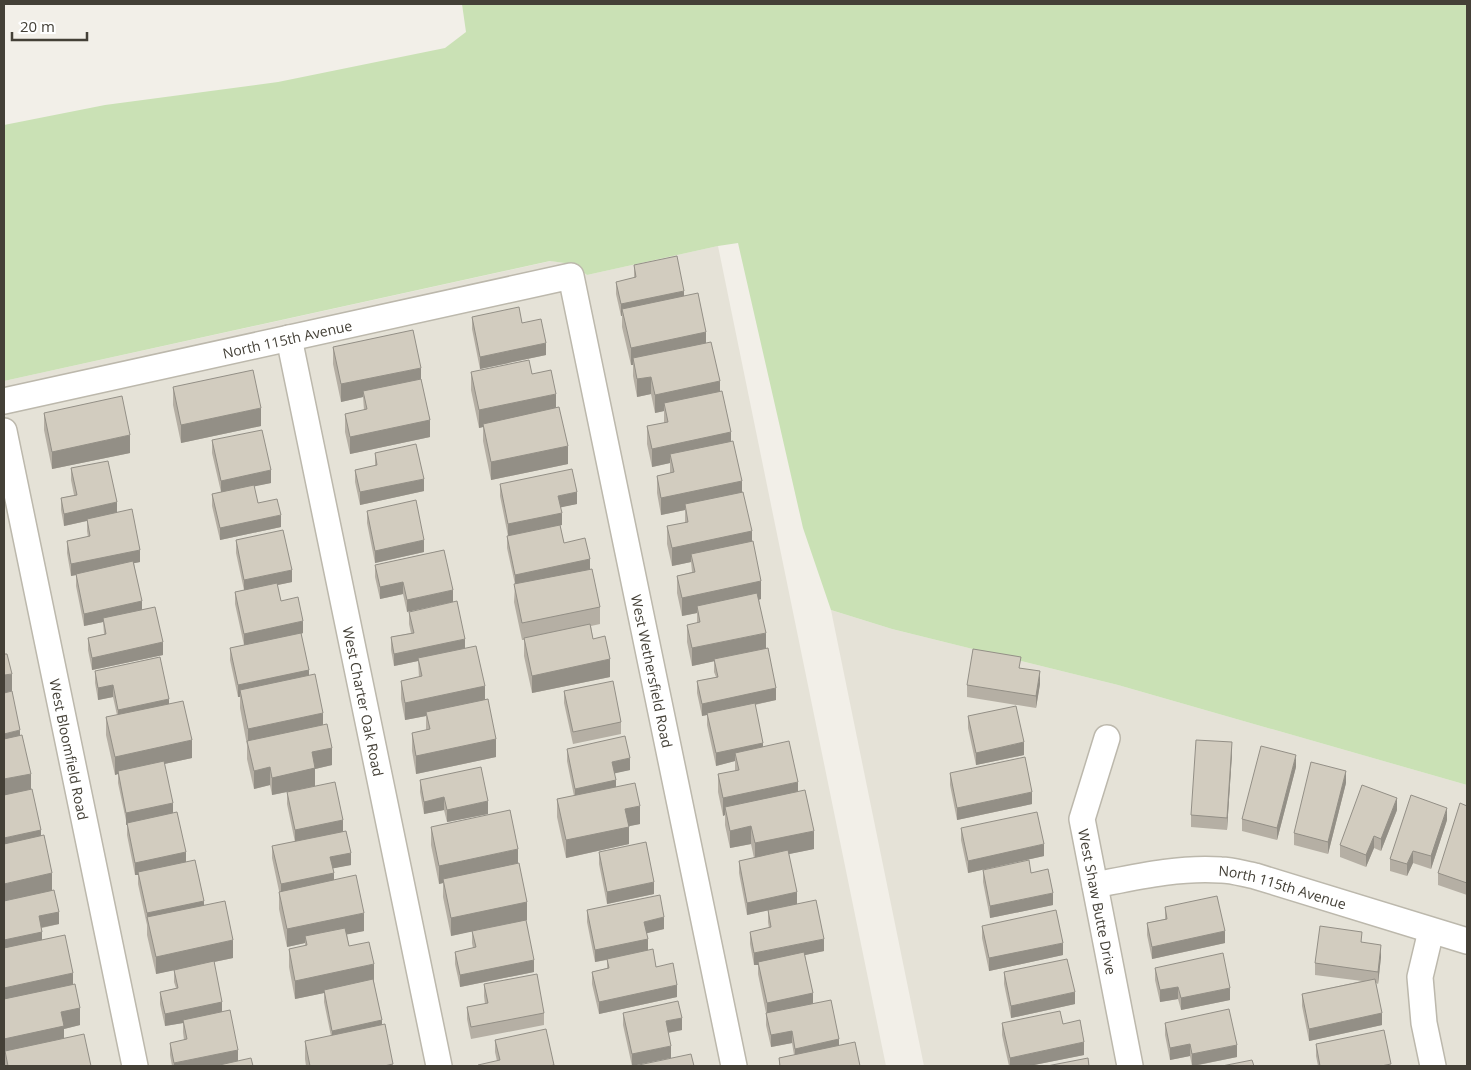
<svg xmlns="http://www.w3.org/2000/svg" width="1471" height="1070" font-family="'Open Sans',sans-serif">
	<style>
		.residential { fill: #e5e2d7 }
		.green { fill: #cae1b5 }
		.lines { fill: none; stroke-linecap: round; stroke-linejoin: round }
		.minor-casing { stroke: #bcb8ac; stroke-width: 28 }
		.minor { stroke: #fff; stroke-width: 25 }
		.wall { fill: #b5afa4 }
		.shaded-wall { fill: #938f86 }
		.building { fill: #d2ccbf; stroke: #938f86 }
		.labels { text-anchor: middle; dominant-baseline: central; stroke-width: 4; stroke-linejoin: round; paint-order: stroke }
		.street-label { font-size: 14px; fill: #444037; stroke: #fff }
	</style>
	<rect width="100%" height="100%" fill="#f2efe8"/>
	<path class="residential" d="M 718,246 L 886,1066 L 4,1066 L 4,381 L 551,261 L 572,264 L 587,275 Z
		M 831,610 L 892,629 L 1118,685 L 1467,785 L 1467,1066 L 924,1066 Z"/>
	<path class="green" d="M 462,4 L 1467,4 L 1467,785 L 1118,685 L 892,629 L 831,610 L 803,528 L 738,243 L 718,246 L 587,275 L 572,264 L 550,261 L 4,381 L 4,125 L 105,105 L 278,82 L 445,48 L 466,32 Z"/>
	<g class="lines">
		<defs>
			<g id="minor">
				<path id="s1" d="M 289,338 L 439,1066"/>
				<path id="s2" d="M 4,401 L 571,276 L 734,1066"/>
				<path id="s3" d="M 4,431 L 135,1066"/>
				<path id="s4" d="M 1107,738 L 1082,819 L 1130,1066"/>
				<path id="s5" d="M 1095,885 C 1136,877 1178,867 1221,870 C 1232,870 1244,874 1255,876 L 1467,941"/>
				<path d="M 1431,931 L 1420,977 L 1424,1023 L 1433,1066"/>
			</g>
		</defs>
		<use href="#minor" class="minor-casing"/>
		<use href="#minor" class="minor"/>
	</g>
	<path class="wall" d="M 634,265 L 684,296 L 706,343 L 720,391 L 752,542 L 761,599 L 759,600 L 766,649 L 776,700 L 755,705 L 763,747 L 798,791 L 814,849 L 789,854 L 797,904 L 824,951 L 805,955 L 813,1003 L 839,1045 L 860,1066 L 779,1066 L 779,1058 L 794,1055 L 792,1043 L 771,1047 L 766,1025 L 766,1013 L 758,974 L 758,965 L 754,965 L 750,944 L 750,932 L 769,928 L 768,922 L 768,910 L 747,915 L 739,873 L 739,861 L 754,858 L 751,844 L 730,848 L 725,825 L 725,815 L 723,816 L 718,792 L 718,774 L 735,771 L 735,761 L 716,766 L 707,725 L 707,715 L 702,716 L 697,693 L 697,681 L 716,677 L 714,672 L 714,661 L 692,666 L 687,642 L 687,625 L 697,623 L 697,613 L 682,616 L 677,593 L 677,576 L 692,572 L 691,562 L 672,566 L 667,544 L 667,526 L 685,523 L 685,510 L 661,515 L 657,493 L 657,476 L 670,473 L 670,463 L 652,467 L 647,444 L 647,426 L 664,423 L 664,411 L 655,413 L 651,394 L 637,397 L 633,376 L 633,365 L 631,365 L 622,327 L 622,316 L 621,316 L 616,294 L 616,282 L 634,278 Z
		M 472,317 L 522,323 L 546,355 L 480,369 L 472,329 Z
		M 333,347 L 421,379 L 430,437 L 350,454 L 345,432 L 345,414 L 364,410 L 363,397 L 341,402 L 333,364 Z
		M 471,372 L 532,374 L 556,408 L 568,464 L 491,480 L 483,441 L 483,427 L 479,428 L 471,390 Z
		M 173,387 L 261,426 L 181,443 L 173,405 Z
		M 44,413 L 130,453 L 52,469 L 44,430 Z
		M 212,440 L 271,483 L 254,486 L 258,503 L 281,527 L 220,540 L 212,506 L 212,494 L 221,492 L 212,453 Z
		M 375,453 L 424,491 L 360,505 L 355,482 L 355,470 L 375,466 Z
		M 71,468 L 117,512 L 140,562 L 134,563 L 142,610 L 163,655 L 92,670 L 88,650 L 88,638 L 104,634 L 103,622 L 84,626 L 76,586 L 76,575 L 71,576 L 67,553 L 67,541 L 88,537 L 87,531 L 87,521 L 64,526 L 61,510 L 61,498 L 74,495 L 71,480 Z
		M 500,484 L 577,504 L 560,507 L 562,525 L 560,525 L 564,543 L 590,569 L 600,607 L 600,624 L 591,626 L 593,639 L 610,677 L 532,693 L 524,656 L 524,640 L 522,640 L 514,602 L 515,584 L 507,548 L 507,536 L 508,536 L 500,496 Z
		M 367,511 L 424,552 L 375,563 L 367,523 Z
		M 236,540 L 292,582 L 277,585 L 281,601 L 303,633 L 301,634 L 309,676 L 323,725 L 332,765 L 315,769 L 315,786 L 343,831 L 351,865 L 333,868 L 334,880 L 364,931 L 347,934 L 349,946 L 374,982 L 382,1025 L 393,1066 L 306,1066 L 305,1059 L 305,1041 L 331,1036 L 324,1002 L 324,993 L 295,999 L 289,967 L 289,949 L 305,946 L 305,943 L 287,947 L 279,909 L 279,891 L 272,858 L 272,846 L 295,842 L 287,804 L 287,792 L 272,795 L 270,785 L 254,789 L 247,759 L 247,745 L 240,708 L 240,697 L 238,697 L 230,660 L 230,648 L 244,645 L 235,604 L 235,592 L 244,590 L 236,553 Z
		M 444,550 L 407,612 L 403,594 L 380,599 L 375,577 L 375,565 Z
		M 409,612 L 465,648 L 485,700 L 496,757 L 416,774 L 412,751 L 412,733 L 426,730 L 426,716 L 405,720 L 401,699 L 401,681 L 419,677 L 418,661 L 394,666 L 391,650 L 391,637 L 411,633 L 409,624 Z
		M 1021,668 L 1040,684 L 1036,708 L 967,697 L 967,685 Z
		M 95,671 L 169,704 L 192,758 L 164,764 L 173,813 L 186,862 L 204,905 L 233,958 L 214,962 L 222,1011 L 238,1061 L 253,1066 L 172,1066 L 170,1055 L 170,1043 L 184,1040 L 183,1032 L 183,1023 L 165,1026 L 160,1004 L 160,992 L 176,988 L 174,982 L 174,970 L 156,974 L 147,935 L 147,925 L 138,884 L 138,875 L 135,875 L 127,835 L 127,825 L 118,783 L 118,774 L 115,775 L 106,735 L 106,717 L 117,715 L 113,697 L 98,700 L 95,683 Z
		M 564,691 L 621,722 L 621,734 L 573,744 L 564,703 Z
		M 968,716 L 1024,755 L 976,765 L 968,728 Z
		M 20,735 L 59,924 L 42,928 L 42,940 L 73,984 L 80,1025 L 64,1029 L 64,1038 L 91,1066 L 5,1066 L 5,1057 L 4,1057 Z
		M 567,749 L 630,770 L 614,773 L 616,787 L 640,824 L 629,826 L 629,844 L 566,858 L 557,817 L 557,799 L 574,796 L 567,761 Z
		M 1232,754 L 1227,830 L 1191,827 L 1191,815 Z
		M 1296,767 L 1277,840 L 1242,831 L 1242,819 Z
		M 950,773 L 1032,804 L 957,820 L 950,785 Z
		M 420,780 L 488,814 L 447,822 L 444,810 L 424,814 L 420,792 Z
		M 1346,783 L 1328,854 L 1294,845 L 1294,833 Z
		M 1467,806 L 1467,895 L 1438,885 L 1438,873 Z
		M 1397,810 L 1381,851 L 1374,848 L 1366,867 L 1340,857 L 1340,845 Z
		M 1447,820 L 1431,869 L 1413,863 L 1407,876 L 1390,871 L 1390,859 Z
		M 431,827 L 518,863 L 527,920 L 526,920 L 534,972 L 460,987 L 455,964 L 455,952 L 473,948 L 472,943 L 472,931 L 451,936 L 443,897 L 443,883 L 439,884 L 431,845 Z
		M 961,828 L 1044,856 L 968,873 L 961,840 Z
		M 599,852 L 654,894 L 607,904 L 599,864 Z
		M 983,870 L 1031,873 L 1053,905 L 990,918 L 983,882 Z
		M 1165,907 L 1225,943 L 1152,959 L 1147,935 L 1147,923 L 1165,919 Z
		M 587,910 L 664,929 L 646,933 L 648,951 L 656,967 L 677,997 L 599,1014 L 592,984 L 592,972 L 607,968 L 607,960 L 595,962 L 587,922 Z
		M 982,926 L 1063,955 L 989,971 L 982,938 Z
		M 1362,942 L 1381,957 L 1378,984 L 1376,983 L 1382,1025 L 1309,1041 L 1302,1006 L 1302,994 L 1362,981 L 1315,975 L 1315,963 Z
		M 1155,968 L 1230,1000 L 1181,1010 L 1178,999 L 1160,1002 L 1155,980 Z
		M 1004,972 L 1075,1004 L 1011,1018 L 1004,984 Z
		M 484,984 L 544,1013 L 544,1025 L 471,1039 L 467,1019 L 467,1007 L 485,1004 L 484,996 Z
		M 623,1013 L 682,1030 L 668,1033 L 632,1066 L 623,1025 Z
		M 1002,1023 L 1063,1024 L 1084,1055 L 1029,1066 L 1009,1066 L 1002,1035 Z
		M 1165,1023 L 1237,1057 L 1194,1066 L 1192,1066 L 1190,1056 L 1170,1060 L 1165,1035 Z
		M 495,1040 L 554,1066 L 497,1061 L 495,1052 Z
		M 1316,1044 L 1391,1066 L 1318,1066 L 1316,1056 Z"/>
	<path class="shaded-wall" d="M 684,291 L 684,303 L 622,309 L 622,316 L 621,316 L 621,304 Z
		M 706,332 L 706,349 L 633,358 L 633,365 L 631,365 L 631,348 Z
		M 546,343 L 546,355 L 480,369 L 480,357 Z
		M 421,368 L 421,385 L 363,391 L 363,397 L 341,402 L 341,384 Z
		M 651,377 L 651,394 L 637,397 L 637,379 Z
		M 720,381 L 720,399 L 664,403 L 664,411 L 655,413 L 655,395 Z
		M 556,394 L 556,412 L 483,424 L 483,427 L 479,428 L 479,410 Z
		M 261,408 L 261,426 L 181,443 L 181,425 Z
		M 430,420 L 430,437 L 350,454 L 350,437 Z
		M 731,432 L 731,450 L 670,454 L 670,463 L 652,467 L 652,449 Z
		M 130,435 L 130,453 L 52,469 L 52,452 Z
		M 568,446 L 568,464 L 491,480 L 491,462 Z
		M 271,470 L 271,483 L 221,493 L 221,481 Z
		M 424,479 L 424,491 L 360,505 L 360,492 Z
		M 742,481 L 742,498 L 685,504 L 685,510 L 661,515 L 661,498 Z
		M 577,492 L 577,504 L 558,508 L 558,496 Z
		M 117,502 L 117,514 L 64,526 L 64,514 Z
		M 562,513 L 562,525 L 508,536 L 508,524 Z
		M 281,515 L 281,527 L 220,540 L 220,528 Z
		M 752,531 L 752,549 L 691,554 L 691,562 L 672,566 L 672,548 Z
		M 424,540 L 424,552 L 375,563 L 375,551 Z
		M 140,550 L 140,562 L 71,576 L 71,564 Z
		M 590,559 L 590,571 L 515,587 L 515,575 Z
		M 292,570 L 292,582 L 244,592 L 244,580 Z
		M 761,581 L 761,599 L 698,612 L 697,606 L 697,613 L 682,616 L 682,598 Z
		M 403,582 L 403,594 L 380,599 L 380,587 Z
		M 453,590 L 453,602 L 407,612 L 407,600 Z
		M 142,601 L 142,613 L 103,618 L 103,622 L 84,626 L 84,614 Z
		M 303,621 L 303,633 L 244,646 L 244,634 Z
		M 766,633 L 766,650 L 692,666 L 692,648 Z
		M 465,639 L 465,651 L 418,658 L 418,661 L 394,666 L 394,654 Z
		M 163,642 L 163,655 L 92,670 L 92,658 Z
		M 610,659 L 610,677 L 532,693 L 532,676 Z
		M 309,670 L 309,682 L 240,690 L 240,697 L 238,697 L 238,685 Z
		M 1040,671 L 1040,684 L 1036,708 L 1036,696 Z
		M 12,674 L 12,691 L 4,693 L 4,675 Z
		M 113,685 L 113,697 L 98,700 L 98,688 Z
		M 485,686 L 485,703 L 426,712 L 426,716 L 405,720 L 405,703 Z
		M 776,688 L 776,700 L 702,716 L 702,704 Z
		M 169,699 L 169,711 L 118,722 L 118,710 Z
		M 323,713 L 323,731 L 248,743 L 248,729 Z
		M 20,730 L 20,742 L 4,746 L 4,734 Z
		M 496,739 L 496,757 L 416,774 L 416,756 Z
		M 192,740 L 192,758 L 118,774 L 118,771 L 118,774 L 115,775 L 115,757 Z
		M 1024,742 L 1024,755 L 976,765 L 976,753 Z
		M 1232,742 L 1232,754 L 1227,830 L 1227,818 Z
		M 763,743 L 763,755 L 735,753 L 735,761 L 716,766 L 716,753 Z
		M 332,748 L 332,765 L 315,769 L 315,786 L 272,795 L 272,778 L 312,752 Z
		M 1296,755 L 1296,767 L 1277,840 L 1277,828 Z
		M 630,758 L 630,770 L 612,774 L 612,762 Z
		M 270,767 L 270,785 L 254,789 L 254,771 Z
		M 1346,771 L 1346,783 L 1328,854 L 1328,842 Z
		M 31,774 L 31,791 L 4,797 L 4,779 Z
		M 616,780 L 616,792 L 575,801 L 575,789 Z
		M 798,782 L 798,800 L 725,807 L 725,815 L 723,816 L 723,798 Z
		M 1032,792 L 1032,804 L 957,820 L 957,808 Z
		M 444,797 L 444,810 L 424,814 L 424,802 Z
		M 1397,798 L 1397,810 L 1381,851 L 1381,839 Z
		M 488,801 L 488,814 L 447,822 L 447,810 Z
		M 173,803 L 173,815 L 126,825 L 126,813 Z
		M 640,806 L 640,824 L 625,827 L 625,809 Z
		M 1447,808 L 1447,820 L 1431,869 L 1431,856 Z
		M 343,820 L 343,832 L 295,842 L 295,830 Z
		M 751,826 L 751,844 L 730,848 L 730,831 Z
		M 629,827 L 629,844 L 566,858 L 566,840 Z
		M 41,830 L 41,842 L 4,850 L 4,838 Z
		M 814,831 L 814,849 L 755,861 L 755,843 Z
		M 1374,836 L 1374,848 L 1366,867 L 1366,855 Z
		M 1044,844 L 1044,856 L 968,873 L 968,861 Z
		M 518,849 L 518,867 L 443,879 L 443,883 L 439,884 L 439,866 Z
		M 1413,851 L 1413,863 L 1407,876 L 1407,864 Z
		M 186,852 L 186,864 L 138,872 L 138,875 L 135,875 L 135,863 Z
		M 351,853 L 351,865 L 330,869 L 330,857 Z
		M 52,873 L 52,891 L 4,901 L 4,884 Z
		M 334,873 L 334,885 L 281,897 L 281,884 Z
		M 654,882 L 654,894 L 607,904 L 607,892 Z
		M 797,892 L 797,904 L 747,915 L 747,903 Z
		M 1053,893 L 1053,905 L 990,918 L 990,906 Z
		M 204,901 L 204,913 L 147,917 L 147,925 L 147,913 Z
		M 527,902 L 527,920 L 451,936 L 451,918 Z
		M 59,912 L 59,924 L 39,928 L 39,916 Z
		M 364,913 L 364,931 L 306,943 L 305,936 L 305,943 L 287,947 L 287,929 Z
		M 664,917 L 664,929 L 644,934 L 644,922 Z
		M 1225,931 L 1225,943 L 1152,959 L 1152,947 Z
		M 42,932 L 42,944 L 4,953 L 4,940 Z
		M 648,939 L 648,951 L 595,962 L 595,950 Z
		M 824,939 L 824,951 L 758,965 L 758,962 L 758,965 L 754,965 L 754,953 Z
		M 233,940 L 233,958 L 156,974 L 156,957 Z
		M 1063,943 L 1063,955 L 989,971 L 989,958 Z
		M 1381,945 L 1381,957 L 1378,984 L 1378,972 Z
		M 534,960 L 534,972 L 460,987 L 460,975 Z
		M 374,964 L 374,982 L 324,990 L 324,993 L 295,999 L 295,981 Z
		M 73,973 L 73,991 L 4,1006 L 4,988 Z
		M 677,985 L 677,997 L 599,1014 L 599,1002 Z
		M 1178,987 L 1178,999 L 1160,1002 L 1160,990 Z
		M 1230,988 L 1230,1000 L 1181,1010 L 1181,998 Z
		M 1075,992 L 1075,1004 L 1011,1018 L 1011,1006 Z
		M 813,993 L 813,1005 L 767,1015 L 767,1003 Z
		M 222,1002 L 222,1014 L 183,1020 L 183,1023 L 165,1026 L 165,1014 Z
		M 80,1008 L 80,1025 L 64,1029 L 64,1044 L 5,1051 L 5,1057 L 4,1057 L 4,1039 L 61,1012 Z
		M 1382,1013 L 1382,1025 L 1309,1041 L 1309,1029 Z
		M 682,1018 L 682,1030 L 666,1033 L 666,1021 Z
		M 382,1020 L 382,1032 L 332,1043 L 332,1031 Z
		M 792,1031 L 792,1043 L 771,1047 L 771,1035 Z
		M 839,1039 L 839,1052 L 795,1061 L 795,1049 Z
		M 1084,1042 L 1084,1055 L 1029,1066 L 1010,1066 L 1010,1058 Z
		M 1190,1044 L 1190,1056 L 1170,1060 L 1170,1048 Z
		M 1237,1045 L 1237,1057 L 1192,1066 L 1192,1054 Z
		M 671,1046 L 671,1058 L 632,1066 L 632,1054 Z
		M 238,1050 L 238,1062 L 217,1066 L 174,1066 L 174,1063 Z"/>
	<path class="building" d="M 677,256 L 684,291 L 621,304 L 616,282 L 636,277 L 634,265 Z
		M 698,293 L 706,332 L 631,348 L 622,309 Z
		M 519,307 L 522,323 L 541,319 L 546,343 L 480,357 L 472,317 Z
		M 413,330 L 421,368 L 341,384 L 333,347 Z
		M 711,342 L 720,381 L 655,395 L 651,377 L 637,379 L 633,358 Z
		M 529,360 L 532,374 L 551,370 L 556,394 L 479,410 L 471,372 Z
		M 253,370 L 261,408 L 181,425 L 173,387 Z
		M 421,379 L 430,420 L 350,437 L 345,414 L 367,409 L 363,391 Z
		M 722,391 L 731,432 L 652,449 L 647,426 L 668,422 L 664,403 Z
		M 122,396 L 130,435 L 52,452 L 44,413 Z
		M 559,407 L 568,446 L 491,462 L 483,424 Z
		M 262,430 L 271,470 L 221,481 L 212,440 Z
		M 733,441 L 742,481 L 661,498 L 657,476 L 674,472 L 670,454 Z
		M 416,444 L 424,479 L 360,492 L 355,470 L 377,465 L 375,453 Z
		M 108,461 L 117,502 L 64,514 L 61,498 L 77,495 L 71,468 Z
		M 572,469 L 577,492 L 558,496 L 562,513 L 508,524 L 500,484 Z
		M 254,485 L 258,503 L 277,499 L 281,515 L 220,528 L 212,494 Z
		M 743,492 L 752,531 L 672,548 L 667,526 L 688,522 L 685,504 Z
		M 416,500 L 424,540 L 375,551 L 367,511 Z
		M 132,509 L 140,550 L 71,564 L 67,541 L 90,536 L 87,519 Z
		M 560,525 L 564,543 L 585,538 L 590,559 L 515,575 L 507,536 Z
		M 283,530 L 292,570 L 244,580 L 236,540 Z
		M 753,541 L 761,581 L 682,598 L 677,576 L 695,572 L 691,554 Z
		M 444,550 L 453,590 L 407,600 L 403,582 L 380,587 L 375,565 Z
		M 133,561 L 142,601 L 84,614 L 76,574 Z
		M 592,569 L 600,607 L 522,623 L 514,584 Z
		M 277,583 L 281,601 L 298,597 L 303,621 L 244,634 L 235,592 Z
		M 757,593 L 766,633 L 692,648 L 687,625 L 700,622 L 697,606 Z
		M 457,601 L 465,639 L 394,654 L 391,637 L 414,633 L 409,612 Z
		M 155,607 L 163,642 L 92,658 L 88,638 L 106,634 L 103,618 Z
		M 590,624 L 593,639 L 605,636 L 610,659 L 532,676 L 524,638 Z
		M 301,633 L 309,670 L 238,685 L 230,648 Z
		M 476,646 L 485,686 L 405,703 L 401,681 L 422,676 L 418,658 Z
		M 768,648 L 776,688 L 702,704 L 697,681 L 718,677 L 714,659 Z
		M 973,649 L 1021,657 L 1019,668 L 1040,671 L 1036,696 L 967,685 Z
		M 4,654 L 7,654 L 12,674 L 4,675 Z
		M 160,657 L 169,699 L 118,710 L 113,685 L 98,688 L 95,671 Z
		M 315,674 L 323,713 L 248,729 L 240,690 Z
		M 613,681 L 621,722 L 573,732 L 564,691 Z
		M 12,691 L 20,730 L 4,734 L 4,693 Z
		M 488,699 L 496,739 L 416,756 L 412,733 L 430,729 L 426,712 Z
		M 183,701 L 192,740 L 115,757 L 106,717 Z
		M 755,703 L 763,743 L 716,753 L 707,713 Z
		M 1016,706 L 1024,742 L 976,753 L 968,716 Z
		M 327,724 L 332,748 L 312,752 L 315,768 L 272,778 L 270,767 L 254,771 L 247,741 Z
		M 22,735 L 31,774 L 4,779 L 4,739 Z
		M 625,736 L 630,758 L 612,762 L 616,780 L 575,789 L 567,749 Z
		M 1196,740 L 1232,742 L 1227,818 L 1191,815 Z
		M 789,741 L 798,782 L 723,798 L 718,774 L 739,770 L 735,753 Z
		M 1261,746 L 1296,755 L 1277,828 L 1242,819 Z
		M 1025,757 L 1032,792 L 957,808 L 950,773 Z
		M 164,761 L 173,803 L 126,813 L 118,771 Z
		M 1311,762 L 1346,771 L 1328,842 L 1294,833 Z
		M 481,767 L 488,801 L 447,810 L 444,797 L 424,802 L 420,780 Z
		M 335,782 L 343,820 L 295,830 L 287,792 Z
		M 635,783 L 640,806 L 625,809 L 629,827 L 566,840 L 557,799 Z
		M 1362,785 L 1397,798 L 1381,839 L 1374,836 L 1366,855 L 1340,845 Z
		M 32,789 L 41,830 L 4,838 L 4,795 Z
		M 805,790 L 814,831 L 755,843 L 751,826 L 730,831 L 725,807 Z
		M 1411,795 L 1447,808 L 1431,856 L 1413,851 L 1407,864 L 1390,859 Z
		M 1460,803 L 1467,806 L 1467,883 L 1438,873 Z
		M 510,810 L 518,849 L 439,866 L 431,827 Z
		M 177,812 L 186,852 L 135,863 L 127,823 Z
		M 1037,812 L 1044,844 L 968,861 L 961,828 Z
		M 346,831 L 351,853 L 330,857 L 334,873 L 281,884 L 272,846 Z
		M 44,835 L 52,873 L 4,884 L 4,844 Z
		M 646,842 L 654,882 L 607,892 L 599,852 Z
		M 788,850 L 797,892 L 747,903 L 739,861 Z
		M 195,860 L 204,901 L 147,913 L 138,872 Z
		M 1029,860 L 1031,873 L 1048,869 L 1053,893 L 990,906 L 983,870 Z
		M 519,863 L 527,902 L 451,918 L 443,879 Z
		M 356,875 L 364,913 L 287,929 L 279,892 Z
		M 54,890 L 59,912 L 39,916 L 42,932 L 4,940 L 4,901 Z
		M 660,895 L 664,917 L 644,922 L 648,939 L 595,950 L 587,910 Z
		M 1217,896 L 1225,931 L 1152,947 L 1147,923 L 1167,919 L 1165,907 Z
		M 816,900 L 824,939 L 754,953 L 750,932 L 771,927 L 768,910 Z
		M 225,901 L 233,940 L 156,957 L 147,917 Z
		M 1056,910 L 1063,943 L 989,958 L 982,926 Z
		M 526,920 L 534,960 L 460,975 L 455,952 L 476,947 L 472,931 Z
		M 1320,926 L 1362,932 L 1361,942 L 1381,945 L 1378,972 L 1315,963 Z
		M 345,928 L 349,946 L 369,942 L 374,964 L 295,981 L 289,949 L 307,945 L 305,936 Z
		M 65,935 L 73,973 L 4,988 L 4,948 Z
		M 653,949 L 656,967 L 673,963 L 677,985 L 599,1002 L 592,972 L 609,968 L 607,959 Z
		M 804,952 L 813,993 L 767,1003 L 758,962 Z
		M 1223,953 L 1230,988 L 1181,998 L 1178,987 L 1160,990 L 1155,968 Z
		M 1067,959 L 1075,992 L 1011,1006 L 1004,972 Z
		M 214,961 L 222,1002 L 165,1014 L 160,992 L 178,988 L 174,970 Z
		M 537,974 L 544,1013 L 471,1027 L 467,1007 L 488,1003 L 484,984 Z
		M 373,979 L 382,1020 L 332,1031 L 324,990 Z
		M 1375,979 L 1382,1013 L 1309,1029 L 1302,994 Z
		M 75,984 L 80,1008 L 61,1012 L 64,1026 L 4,1039 L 4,999 Z
		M 831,1000 L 839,1039 L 795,1049 L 792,1031 L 771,1035 L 766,1013 Z
		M 678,1001 L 682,1018 L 666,1021 L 671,1046 L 632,1054 L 623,1013 Z
		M 1229,1009 L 1237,1045 L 1192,1054 L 1190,1044 L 1170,1048 L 1165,1023 Z
		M 230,1010 L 238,1050 L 174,1063 L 170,1043 L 187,1039 L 183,1020 Z
		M 1060,1011 L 1063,1024 L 1080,1020 L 1084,1042 L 1010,1058 L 1002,1023 Z
		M 385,1024 L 393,1064 L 384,1066 L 310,1066 L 305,1041 Z
		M 546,1029 L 554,1065 L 549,1066 L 478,1066 L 478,1065 L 500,1060 L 495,1040 Z
		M 1384,1030 L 1391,1064 L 1381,1066 L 1320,1066 L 1316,1044 Z
		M 84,1034 L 91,1066 L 8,1066 L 5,1051 Z
		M 855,1042 L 860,1066 L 780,1066 L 779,1058 Z
		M 691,1054 L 694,1066 L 634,1066 Z
		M 251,1058 L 253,1066 L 215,1066 Z
		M 1088,1058 L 1089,1066 L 1047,1066 Z
		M 1252,1060 L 1254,1066 L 1222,1066 Z"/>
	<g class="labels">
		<g class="street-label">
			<text stroke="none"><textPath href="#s2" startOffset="290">North 115th Avenue</textPath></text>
			<text stroke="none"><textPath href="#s2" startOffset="984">West Wethersfield Road</textPath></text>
			<text stroke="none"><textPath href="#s1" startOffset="371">West Charter Oak Road</textPath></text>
			<text stroke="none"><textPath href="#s3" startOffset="325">West Bloomfield Road</textPath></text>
			<text stroke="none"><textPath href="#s5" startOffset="191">North 115th Avenue</textPath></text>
			<text stroke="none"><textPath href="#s4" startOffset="169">West Shaw Butte Drive</textPath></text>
		</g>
	</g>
	<rect width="1471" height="1070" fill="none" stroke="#444037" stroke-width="10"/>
	<path d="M12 32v8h75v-8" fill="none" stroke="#444037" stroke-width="2.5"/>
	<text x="20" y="32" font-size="15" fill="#444037" stroke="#ffffff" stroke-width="4" paint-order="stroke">20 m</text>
</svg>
